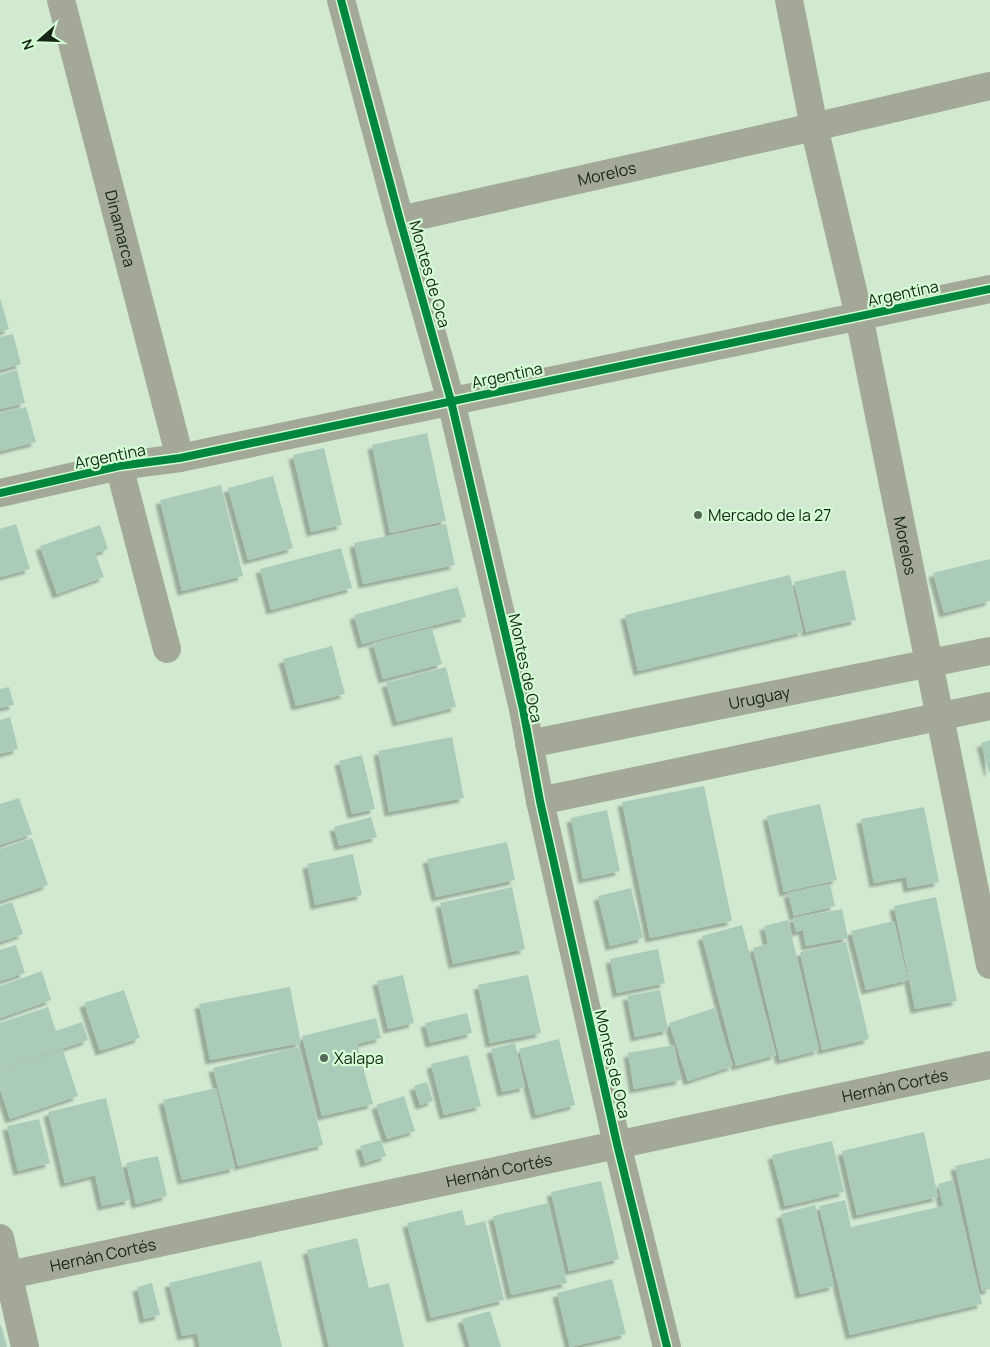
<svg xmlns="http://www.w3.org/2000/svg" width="990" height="1347" font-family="Manrope,sans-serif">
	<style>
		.building { fill: #abcbb9; filter: url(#shadow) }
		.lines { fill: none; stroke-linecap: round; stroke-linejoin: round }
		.street { stroke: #a3a898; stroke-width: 28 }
		.cycleway-casing { stroke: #d4ffd5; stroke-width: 11 }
		.cycleway { stroke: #00873e; stroke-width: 8 }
		.poi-dot { fill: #576957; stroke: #d4ffd5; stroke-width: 2 }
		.labels { text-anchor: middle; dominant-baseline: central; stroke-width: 4.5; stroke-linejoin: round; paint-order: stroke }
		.street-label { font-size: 16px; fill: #152516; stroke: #d4ffd5 }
		.poi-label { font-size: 16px; fill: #152516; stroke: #d4ffd5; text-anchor: start }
	</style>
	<defs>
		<filter id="shadow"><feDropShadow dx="-4.5" dy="4.5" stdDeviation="1" flood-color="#0004"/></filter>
	</defs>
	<rect width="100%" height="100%" fill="#d1e8d1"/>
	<path class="building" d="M 0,298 L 9,329 L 0,332 Z
		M 13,334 L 21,364 L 0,370 L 0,337 Z
		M 17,370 L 25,403 L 0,409 L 0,375 Z
		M 26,407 L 36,442 L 0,451 L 0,413 Z
		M 427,433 L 446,521 L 390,533 L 372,445 Z
		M 324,448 L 342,525 L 311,532 L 293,455 Z
		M 273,476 L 293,548 L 248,560 L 228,488 Z
		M 221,485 L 243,576 L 182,591 L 160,500 Z
		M 16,524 L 30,569 L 0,577 L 0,529 Z
		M 446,524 L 455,565 L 363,584 L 354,543 Z
		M 100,525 L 108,549 L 95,553 L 104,577 L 57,594 L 40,546 Z
		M 341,548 L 352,588 L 271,610 L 260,569 Z
		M 990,559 L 990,601 L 944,613 L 933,573 Z
		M 845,570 L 856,620 L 806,632 L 794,582 Z
		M 790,575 L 803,632 L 638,671 L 625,615 Z
		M 458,587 L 466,617 L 362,644 L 354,615 Z
		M 432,628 L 442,664 L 383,679 L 373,643 Z
		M 332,646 L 345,694 L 296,706 L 283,659 Z
		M 446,667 L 456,707 L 397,722 L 386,683 Z
		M 9,687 L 14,705 L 0,708 L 0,689 Z
		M 10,717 L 18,749 L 0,754 L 0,720 Z
		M 452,737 L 464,798 L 389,812 L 378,751 Z
		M 990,740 L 990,772 L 989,772 L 981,743 Z
		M 362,755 L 375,809 L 352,814 L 339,761 Z
		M 704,786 L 732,921 L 650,938 L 622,802 Z
		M 19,798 L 32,834 L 0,845 L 0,804 Z
		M 820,804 L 837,880 L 784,892 L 767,816 Z
		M 924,807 L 939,882 L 908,888 L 906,877 L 874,883 L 861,819 Z
		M 607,810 L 620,871 L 583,879 L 571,818 Z
		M 371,817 L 377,837 L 339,846 L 334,827 Z
		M 32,838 L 48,885 L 0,901 L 0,849 Z
		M 507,842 L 515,880 L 436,897 L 427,859 Z
		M 353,854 L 362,895 L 315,905 L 307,864 Z
		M 830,884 L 835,906 L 794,916 L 788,893 Z
		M 512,887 L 525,949 L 453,964 L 440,903 Z
		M 631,888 L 643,938 L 610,946 L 598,896 Z
		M 936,897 L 957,1001 L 915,1009 L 894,906 Z
		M 12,902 L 23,934 L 0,942 L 0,906 Z
		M 842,909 L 848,938 L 806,946 L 803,930 L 796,932 L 793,918 Z
		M 788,920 L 819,1050 L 780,1060 L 753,948 L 768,944 L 764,926 Z
		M 894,921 L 908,980 L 866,990 L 851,931 Z
		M 742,925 L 776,1055 L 736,1066 L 702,936 Z
		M 846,942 L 869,1039 L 822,1050 L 800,952 Z
		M 16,945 L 25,973 L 0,981 L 0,950 Z
		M 658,949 L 665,983 L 617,993 L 610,959 Z
		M 42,971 L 51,1000 L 0,1018 L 0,986 Z
		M 403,975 L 414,1023 L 388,1029 L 377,981 Z
		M 528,975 L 541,1033 L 490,1043 L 478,985 Z
		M 290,987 L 301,1043 L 210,1060 L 199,1004 Z
		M 124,990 L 140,1038 L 100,1051 L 84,1003 Z
		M 660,990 L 668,1030 L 635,1037 L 627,996 Z
		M 48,1007 L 56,1031 L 82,1022 L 88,1040 L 0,1070 L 0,1023 Z
		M 714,1008 L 733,1066 L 688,1081 L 669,1023 Z
		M 467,1013 L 472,1033 L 430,1043 L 425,1023 Z
		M 376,1018 L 381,1038 L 357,1044 L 373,1104 L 322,1116 L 302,1036 Z
		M 559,1039 L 575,1105 L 536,1115 L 519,1049 Z
		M 515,1043 L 525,1087 L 502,1092 L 491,1049 Z
		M 674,1045 L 681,1080 L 634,1089 L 628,1053 Z
		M 299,1047 L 323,1145 L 238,1166 L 213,1068 Z
		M 63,1050 L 78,1096 L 10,1119 L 0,1089 L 0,1071 Z
		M 468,1055 L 481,1106 L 444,1115 L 431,1064 Z
		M 427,1082 L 433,1101 L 420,1105 L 414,1086 Z
		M 216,1088 L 235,1168 L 182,1180 L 163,1100 Z
		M 404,1096 L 415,1131 L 387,1139 L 376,1105 Z
		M 106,1098 L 130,1200 L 102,1206 L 95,1175 L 65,1183 L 48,1112 Z
		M 39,1119 L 50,1163 L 18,1171 L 7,1126 Z
		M 924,1132 L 938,1197 L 857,1215 L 842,1151 Z
		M 381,1140 L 386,1156 L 365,1163 L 360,1146 Z
		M 832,1141 L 844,1192 L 785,1206 L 772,1155 Z
		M 158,1156 L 167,1196 L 136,1204 L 126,1163 Z
		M 990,1158 L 990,1289 L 982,1291 L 955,1166 Z
		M 953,1180 L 982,1304 L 850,1335 L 819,1206 L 845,1200 L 851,1227 L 943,1206 L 938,1184 Z
		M 601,1181 L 619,1259 L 569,1271 L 551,1192 Z
		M 548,1203 L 567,1283 L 511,1295 L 493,1216 Z
		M 815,1205 L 834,1286 L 800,1294 L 781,1214 Z
		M 462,1210 L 466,1226 L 485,1221 L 504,1300 L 431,1318 L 407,1223 Z
		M 357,1238 L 369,1288 L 389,1283 L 404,1347 L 329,1347 L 307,1250 Z
		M 261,1261 L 282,1347 L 200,1347 L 197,1333 L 182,1336 L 169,1283 Z
		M 612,1279 L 626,1334 L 570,1347 L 557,1293 Z
		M 152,1283 L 160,1315 L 144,1319 L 137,1287 Z
		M 490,1311 L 501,1347 L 470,1347 L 462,1319 Z
		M 0,1325 L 1,1325 L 7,1347 L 0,1347 Z"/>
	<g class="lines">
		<g class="street">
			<path id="s1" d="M 61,0 L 180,458"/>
			<path d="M 341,0 L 400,220 L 451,401 L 523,709 L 540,801 L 617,1144 L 667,1347"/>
			<path id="s2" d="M 789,0 L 814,127 L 859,316 L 990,965"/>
			<path id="s3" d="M 400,220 L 814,127 L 990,86"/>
			<path d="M 119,466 L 167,649"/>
			<path d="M 0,493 L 119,466 L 180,458 L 990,289"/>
			<path id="s4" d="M 529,744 L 990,651"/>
			<path d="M 540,801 L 990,706"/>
			<path d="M 0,1238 L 25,1347"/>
			<path id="s5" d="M 9,1275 L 990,1065"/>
		</g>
		<defs>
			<path id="cycleway" d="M 341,0 L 400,220 L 451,401 L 523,709 L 540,801 L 617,1144 L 667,1347
				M 0,493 L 119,466 L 180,458 L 990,289"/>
		</defs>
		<use href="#cycleway" class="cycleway-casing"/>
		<use href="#cycleway" class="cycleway"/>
	</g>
	<g class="poi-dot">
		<circle cx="698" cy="515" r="5"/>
		<circle cx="324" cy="1058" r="5"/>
	</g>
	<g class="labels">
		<g class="street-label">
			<text stroke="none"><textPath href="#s3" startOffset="212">Morelos</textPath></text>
			<text stroke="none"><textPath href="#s1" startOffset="236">Dinamarca</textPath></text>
			<text transform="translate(430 274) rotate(74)">Montes de Oca</text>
			<text transform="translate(903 293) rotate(-12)">Argentina</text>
			<text transform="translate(507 375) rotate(-12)">Argentina</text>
			<text transform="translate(110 456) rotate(-11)">Argentina</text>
			<text stroke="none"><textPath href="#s2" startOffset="558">Morelos</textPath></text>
			<text transform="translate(526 668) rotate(78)">Montes de Oca</text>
			<text stroke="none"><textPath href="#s4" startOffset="235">Uruguay</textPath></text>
			<text transform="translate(613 1064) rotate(77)">Montes de Oca</text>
			<text stroke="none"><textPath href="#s5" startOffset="906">Hernán Cortés</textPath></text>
			<text stroke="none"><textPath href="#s5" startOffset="501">Hernán Cortés</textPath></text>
			<text stroke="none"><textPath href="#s5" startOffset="96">Hernán Cortés</textPath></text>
		</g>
		<g class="poi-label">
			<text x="708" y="515">Mercado de la 27</text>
			<text x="334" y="1058">Xalapa</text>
		</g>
	</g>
	<g transform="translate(40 40) rotate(250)" stroke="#d4ffd5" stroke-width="4" paint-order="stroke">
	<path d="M0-4L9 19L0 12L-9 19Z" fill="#152516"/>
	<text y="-8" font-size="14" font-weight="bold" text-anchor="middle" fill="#152516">N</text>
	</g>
</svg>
